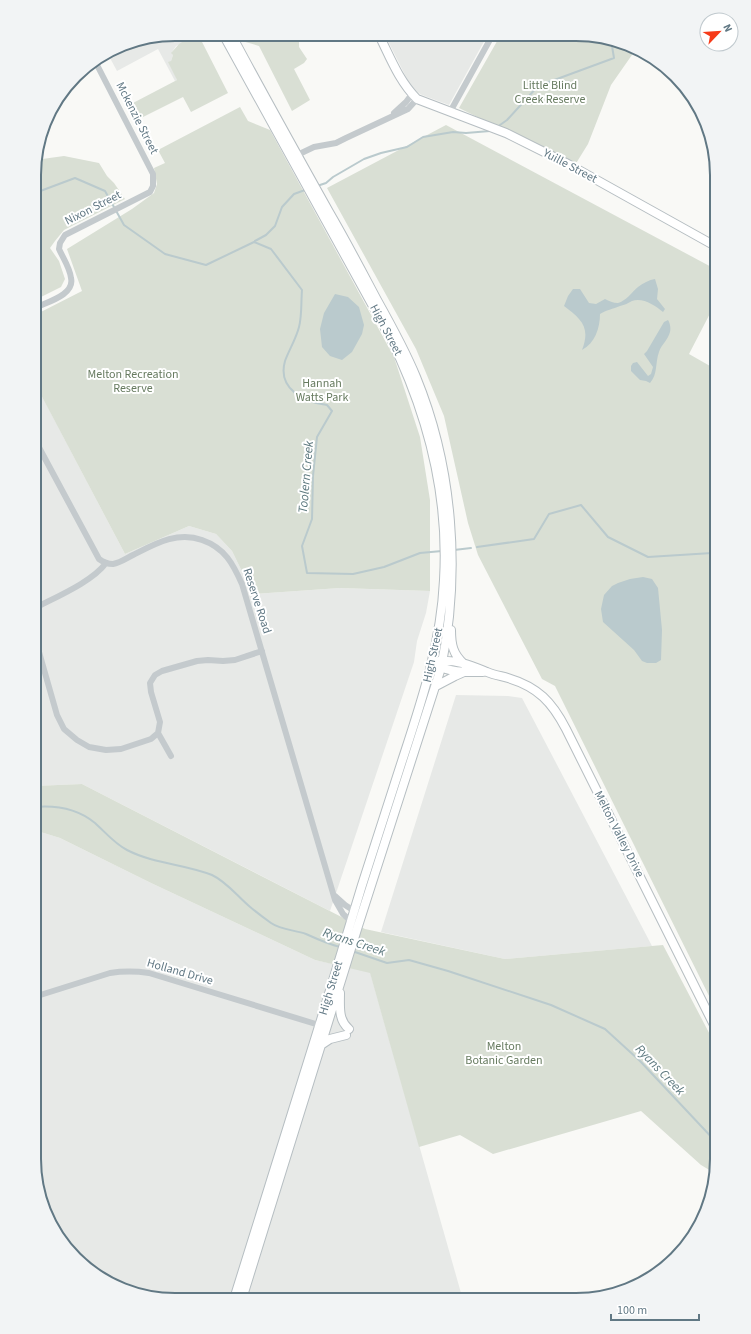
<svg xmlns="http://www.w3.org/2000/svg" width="751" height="1334" font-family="'Source Sans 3',sans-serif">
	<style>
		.built { fill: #e7e9e7 }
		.green { fill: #d9dfd4 }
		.water { fill: #bacacd }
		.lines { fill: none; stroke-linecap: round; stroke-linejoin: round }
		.stream { stroke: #bacacd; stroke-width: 2 }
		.secondary-casing { stroke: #b6bec2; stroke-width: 10 }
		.street { stroke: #c4cacd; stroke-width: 6 }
		.secondary { stroke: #fff; stroke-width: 8 }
		.labels { text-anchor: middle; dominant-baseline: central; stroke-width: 4; stroke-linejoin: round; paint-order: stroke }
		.park-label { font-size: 12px; fill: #677b60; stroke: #fff }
		.street-label { font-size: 12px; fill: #617884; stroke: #fff }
		.water-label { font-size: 13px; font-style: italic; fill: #5c787e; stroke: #fff }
		.rim { fill: none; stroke: #617884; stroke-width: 2 }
	</style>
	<rect width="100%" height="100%" fill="#f9f9f6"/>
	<path class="built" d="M 175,34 L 198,34 L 199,36 L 176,46 L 172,52 L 173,55 L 171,61 L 177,80 L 175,81 L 158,49 L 117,71 L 110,58 L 111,55 L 135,42 Z
		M 385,35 L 487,36 L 449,105 L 422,95 L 412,89 Z
		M 35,383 L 125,554 L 189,526 L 216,534 L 232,551 L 253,594 L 340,588 L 430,591 L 426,613 L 417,641 L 414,662 L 330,911 L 82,784 L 34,786 Z
		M 456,695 L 508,696 L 522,698 L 652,946 L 505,959 L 381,932 Z
		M 34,830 L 60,838 L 151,883 L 315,960 L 370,972 L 463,1300 L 156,1299 L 89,1271 L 58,1238 L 42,1205 L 34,1159 Z"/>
	<path class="green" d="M 234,34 L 300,35 L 302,40 L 299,42 L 299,47 L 307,59 L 304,63 L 294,69 L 310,100 L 292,111 L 259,46 L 242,41 Z
		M 199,36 L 228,93 L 191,112 L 183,97 L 141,118 L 133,103 L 177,80 L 168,62 L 171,61 L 173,55 L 171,53 L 179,44 L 187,39 L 191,40 Z
		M 500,36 L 603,37 L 634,52 L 611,85 L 588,144 L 575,165 L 459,108 Z
		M 240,107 L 248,121 L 270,130 L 394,357 L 420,437 L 430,500 L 430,591 L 340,588 L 253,594 L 232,551 L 216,534 L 189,526 L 125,554 L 40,393 L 35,395 L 35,315 L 82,291 L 67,249 L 132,209 L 154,193 L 157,184 L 154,168 L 165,163 L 158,150 Z
		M 446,125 L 717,270 L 717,300 L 689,354 L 717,370 L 717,1012 L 555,686 L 542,679 L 478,555 L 468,523 L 444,416 L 416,349 L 327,188 Z
		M 64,156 L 99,163 L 107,176 L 114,183 L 125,199 L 64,230 L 55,241 L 50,248 L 59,261 L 65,279 L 61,287 L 35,300 L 35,160 Z
		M 82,784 L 365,929 L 505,959 L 663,945 L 717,1048 L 717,1169 L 716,1174 L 701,1165 L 641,1111 L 493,1154 L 460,1135 L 419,1147 L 370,973 L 315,960 L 151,883 L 60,838 L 34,830 L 34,786 Z"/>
	<path class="water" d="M 655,279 L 658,289 L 657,299 L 665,309 L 663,312 C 655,305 642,297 632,301 C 628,303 625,305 620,306 C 613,309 606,310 600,314 C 600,328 595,343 582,350 C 591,327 581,319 564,306 L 568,296 L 573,289 L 580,289 L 589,303 L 596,304 L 605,299 C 609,301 613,303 618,303 C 626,301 632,292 638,287 C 643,283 649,280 655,279 Z
		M 335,294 L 348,297 L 359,307 L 364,325 L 362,334 L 352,352 L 342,360 L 330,356 L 322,347 L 320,329 L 324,313 Z
		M 668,320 C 670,323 671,328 670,332 C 668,340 661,345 659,352 C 655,363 658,374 650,383 L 646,381 L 640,380 L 631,371 L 631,366 L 633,363 L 637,362 L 648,376 L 651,374 L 653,367 L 644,354 L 647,351 L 664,322 Z
		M 643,577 L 652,579 L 658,588 L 662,630 L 661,660 L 656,663 L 647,663 L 642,661 L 634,650 L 603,622 L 601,609 L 604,595 L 612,586 L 618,583 L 630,579 Z"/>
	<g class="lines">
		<path class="stream" d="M 500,125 L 507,120 L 538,86 L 614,58 L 611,40
			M 320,185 L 326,183 L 333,177 L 364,159 L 381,153 L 407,147 L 423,137 L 453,132 L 466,133 L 490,131
			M 35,193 L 75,178 L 105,191 L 124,225 L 165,254 L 206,265 L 254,242 L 271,249 L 302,290 C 301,302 302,316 299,327 C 296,339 289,350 285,361 C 277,389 304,402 327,405 L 332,411 L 317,437 L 313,476 L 312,519 L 302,546 L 307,573 L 353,574 L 384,567 L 420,553 L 442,551
			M 255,241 L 266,235 L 275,226 L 282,207 L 294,194 L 305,190
			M 477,547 L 534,539 L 549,514 L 581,505 L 608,537 L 648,557 L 712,553 L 717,555
			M 454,550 L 471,548
			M 34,807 C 56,805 78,809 95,823 C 105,832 115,844 127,850 C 154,864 185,864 212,875 C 227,882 237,896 249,906 C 256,912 264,918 271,923 C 281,930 295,930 306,934 C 317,939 328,944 340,947
			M 352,951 L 387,963 L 409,960 L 448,971 L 551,1005 L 605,1029 L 640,1061 L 717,1143"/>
		<defs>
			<path id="secondary" d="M 223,34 L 390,337 C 427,412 449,495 444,580 C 441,644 422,700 402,761 C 389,802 375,844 362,885 C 348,930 335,975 321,1020 C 292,1113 263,1206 234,1299
				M 231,34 C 263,94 296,153 329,212 C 346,241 361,270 377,300 C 391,325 405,350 416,377 C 453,467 461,572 441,668 L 358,926 L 242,1299
				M 379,35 C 390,57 399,81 417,99 L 506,133 L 568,164 L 717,247
				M 451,630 C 451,645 453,654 464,664
				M 439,661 C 456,659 472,666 487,672 C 494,675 501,676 508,678 C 538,687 552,702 566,729 L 717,1031
				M 437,665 C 450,673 468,672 483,672
				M 436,686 L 455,676 L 464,672
				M 340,993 C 340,1006 338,1020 349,1029
				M 321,1045 L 330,1039 L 346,1035"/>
		</defs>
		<use href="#secondary" class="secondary-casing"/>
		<path class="street" d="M 650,60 L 670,70
			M 450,112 L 492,36
			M 394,113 L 406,102 L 412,94
			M 293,157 L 314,147 L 336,143 L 346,138 L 408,109 L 417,99
			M 35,308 C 47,302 75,295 71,278 C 70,268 63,258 59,249 L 60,243 L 65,235 L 150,192 L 153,186 L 153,174 L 95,61
			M 35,440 L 99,559 C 103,562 108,564 113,564 C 120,563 127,558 133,555 C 155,544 177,531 202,540 C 225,548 233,564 242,584 L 335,900 L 343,914 L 353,923
			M 35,608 C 56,597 92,582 106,563
			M 35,638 L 57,715 L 64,729 L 77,740 L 89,747 L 106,750 L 121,749 L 151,739 L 158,733 L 160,722 L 151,692 L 150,683 L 155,675 L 162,671 L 197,661 L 208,660 L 223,661 L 235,660 L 262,651
			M 158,733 L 171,756
			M 335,896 L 345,905 L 362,916
			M 34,997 L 110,973 C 123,971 135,971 149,973 L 319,1025"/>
		<use href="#secondary" class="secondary"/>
	</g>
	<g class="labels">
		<g class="park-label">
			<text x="550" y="85">Little Blind<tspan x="550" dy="14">Creek Reserve</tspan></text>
			<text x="133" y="374">Melton Recreation<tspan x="133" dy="14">Reserve</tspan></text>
			<text x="322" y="383">Hannah<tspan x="322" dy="14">Watts Park</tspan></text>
			<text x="504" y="1046">Melton<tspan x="504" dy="14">Botanic Garden</tspan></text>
		</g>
		<g class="street-label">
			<text transform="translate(137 118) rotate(63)">Mckenzie Street</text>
			<text transform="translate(570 166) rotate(28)">Yuille Street</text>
			<text transform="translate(93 208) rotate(-27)">Nixon Street</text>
			<text transform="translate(386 330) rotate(62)">High Street</text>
			<text transform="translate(257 601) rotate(72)">Reserve Road</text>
			<text transform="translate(433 655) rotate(-78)">High Street</text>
			<text transform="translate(619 834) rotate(63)">Melton Valley Drive</text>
			<text transform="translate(180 972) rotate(16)">Holland Drive</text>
			<text transform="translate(331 988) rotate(-73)">High Street</text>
		</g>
		<g class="water-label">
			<text transform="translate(306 477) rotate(-85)">Toolern Creek</text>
			<text transform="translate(354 942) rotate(18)">Ryans Creek</text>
			<text transform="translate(660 1070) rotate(46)">Ryans Creek</text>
		</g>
	</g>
	<path d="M0 0H751V1334H0ZM175 41H576A134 134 0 0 1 710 175V1159A134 134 0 0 1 576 1293H175A134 134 0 0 1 41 1159V175A134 134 0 0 1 175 41Z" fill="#f2f4f5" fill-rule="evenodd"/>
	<path class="rim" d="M175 41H576A134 134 0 0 1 710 175V1159A134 134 0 0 1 576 1293H175A134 134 0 0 1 41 1159V175A134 134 0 0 1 175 41Z"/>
	<g transform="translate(719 32) rotate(65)"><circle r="19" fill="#ffffff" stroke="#c0c9ce"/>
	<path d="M0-3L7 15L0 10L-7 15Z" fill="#f63b19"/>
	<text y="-6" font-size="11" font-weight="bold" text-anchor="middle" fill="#617884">N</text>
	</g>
	<path d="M611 1314v6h88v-6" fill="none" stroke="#617884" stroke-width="2"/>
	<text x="617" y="1314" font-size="12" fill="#617884" stroke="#ffffff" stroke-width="3" paint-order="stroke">100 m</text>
</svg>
